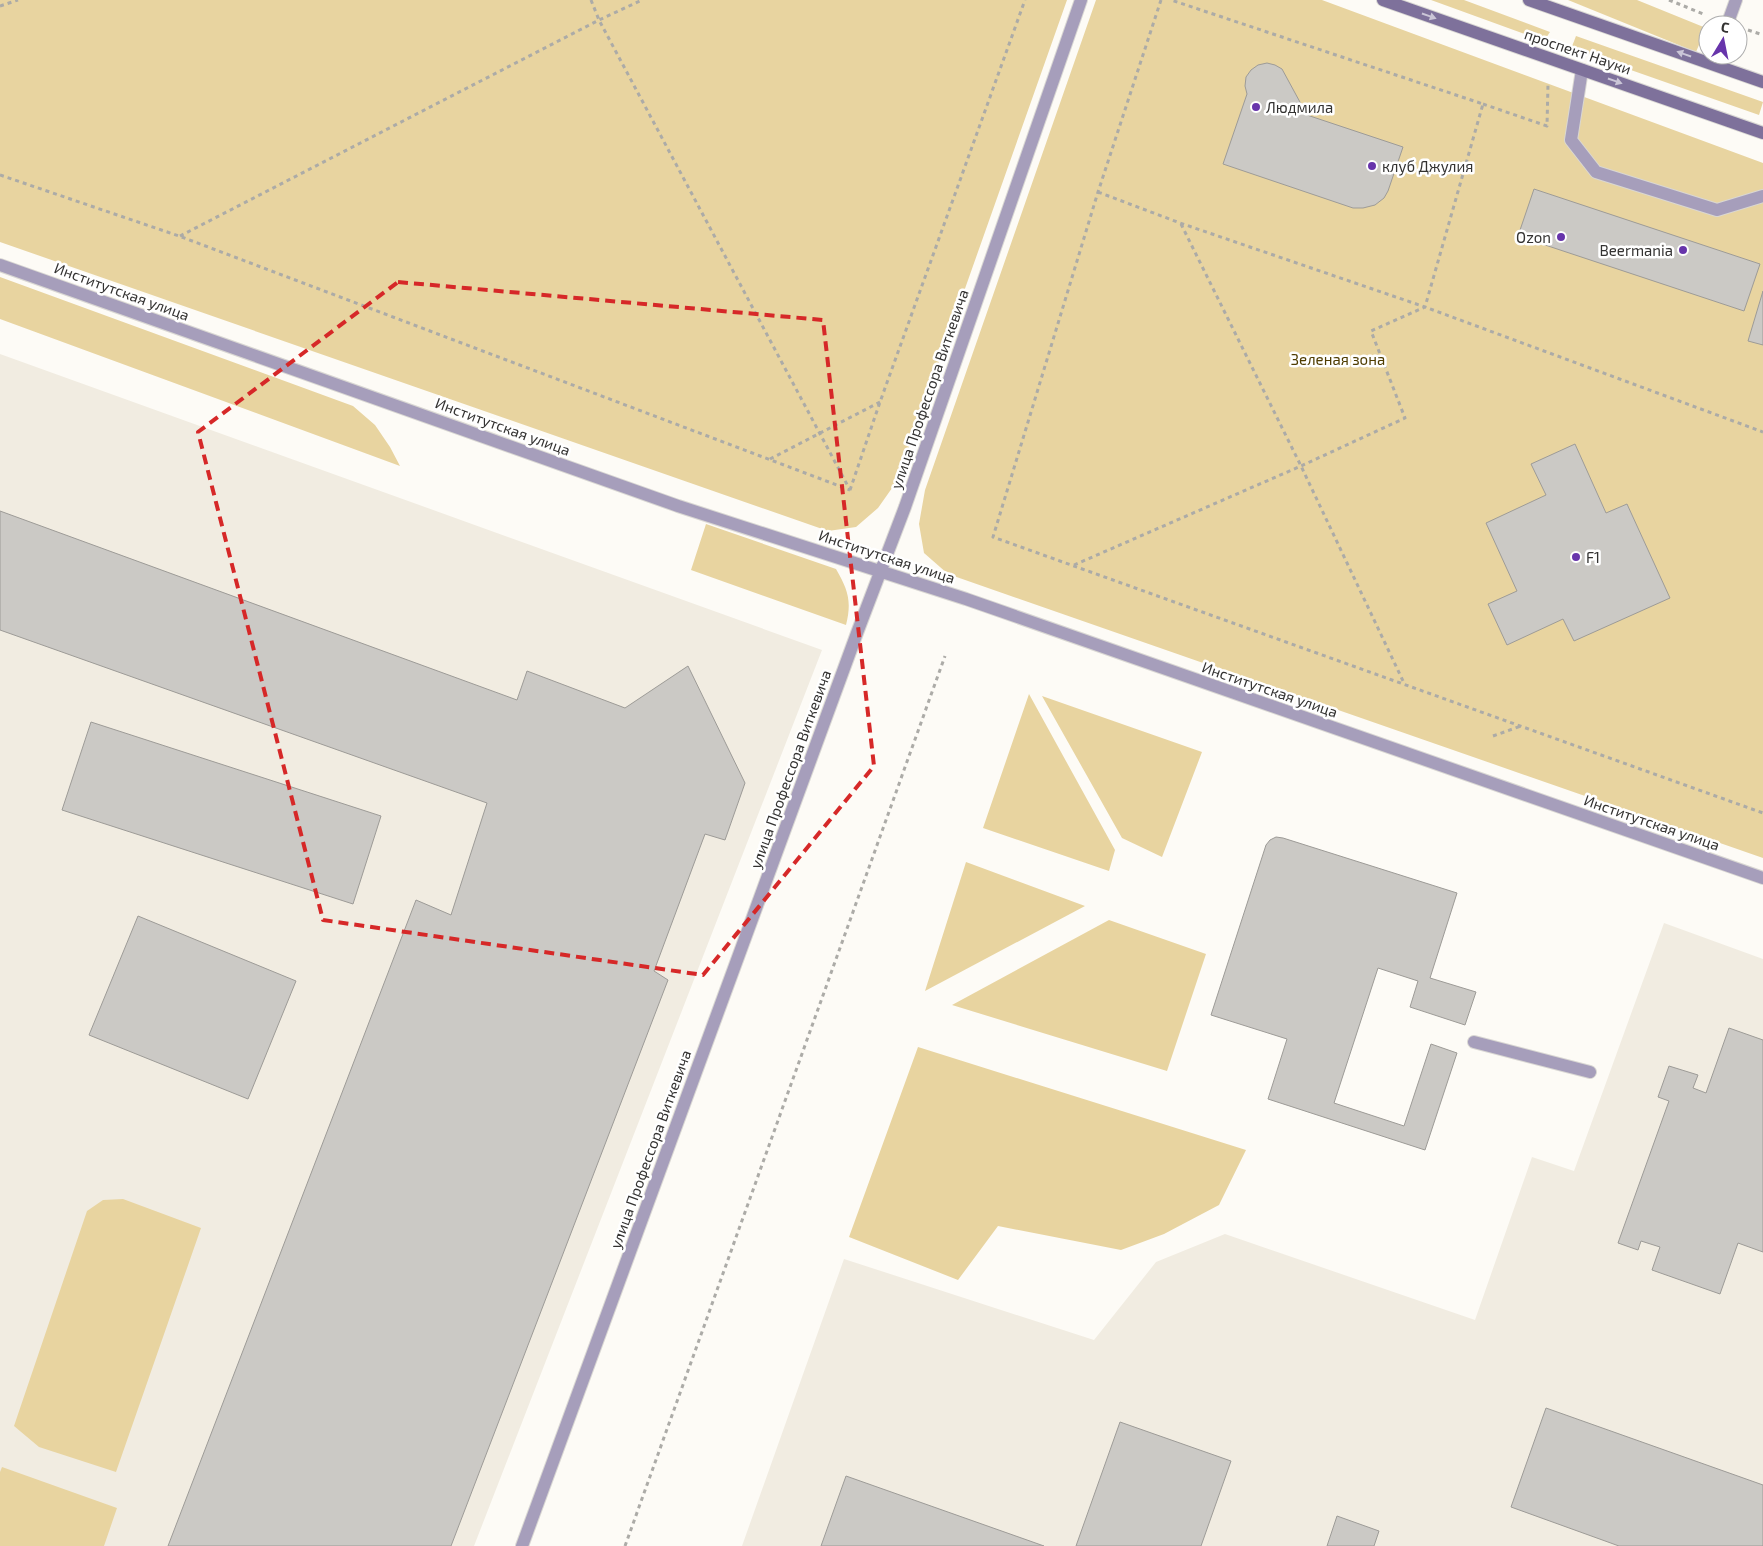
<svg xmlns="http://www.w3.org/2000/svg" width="1763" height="1546" font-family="'Exo 2',sans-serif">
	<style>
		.built { fill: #f1ece1 }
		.green { fill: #e8d4a0 }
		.building { fill: #cbc9c5; stroke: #9d9b97 }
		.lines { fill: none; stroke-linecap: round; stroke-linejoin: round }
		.service-casing { stroke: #d9d7d3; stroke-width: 14 }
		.minor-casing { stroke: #d9d7d3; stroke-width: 14 }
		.secondary-casing { stroke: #d9d7d3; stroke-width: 14 }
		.path { stroke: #acaba7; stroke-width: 3; stroke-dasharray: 4 4; stroke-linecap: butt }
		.service { stroke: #a69ebb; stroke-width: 12 }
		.minor { stroke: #a69ebb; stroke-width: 12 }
		.secondary { stroke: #7e719b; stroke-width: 12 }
		.oneway { fill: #cbc6d7 }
		.marked { fill: none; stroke: #d62828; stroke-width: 4; stroke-dasharray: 10 6; stroke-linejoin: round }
		.poi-dot { fill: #6734ab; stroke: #fff; stroke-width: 2 }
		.labels { text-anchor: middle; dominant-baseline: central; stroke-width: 5; stroke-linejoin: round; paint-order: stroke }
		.street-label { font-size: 15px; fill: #333231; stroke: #fff }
		.poi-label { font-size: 15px; fill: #333231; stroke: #fff; text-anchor: start }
		.park-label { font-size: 15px; fill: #4f3c00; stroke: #fff }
	</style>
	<rect width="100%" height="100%" fill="#fdfbf6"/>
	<path class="built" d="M 0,354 L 822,650 L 474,1546 L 0,1546 Z
		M 1664,923 L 1763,959 L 1763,1546 L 742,1546 L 844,1259 L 1094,1340 L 1156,1262 L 1225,1234 L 1475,1320 L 1532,1157 L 1574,1171 Z"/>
	<path class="green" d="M 0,0 L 1067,0 L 897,481 L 878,508 L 856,527 L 828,531 L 0,242 Z
		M 1096,0 L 1322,0 L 1763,163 L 1763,858 L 948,574 L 924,553 L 919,524 L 925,490 Z
		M 1431,0 L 1464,0 L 1550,32 L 1544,41 Z
		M 1568,0 L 1637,0 L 1706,28 L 1696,52 Z
		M 1576,36 L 1763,102 L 1759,115 L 1571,49 Z
		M 0,277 L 353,406 L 375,425 L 390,447 L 400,466 L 0,319 Z
		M 706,524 L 836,569 C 848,590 852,601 846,625 L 691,570 Z
		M 1029,694 L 1115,850 L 1109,871 L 983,828 Z
		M 1042,696 L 1202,752 L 1162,857 L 1122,838 Z
		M 966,862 L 1085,906 L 925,991 Z
		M 1109,920 L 1206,954 L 1167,1071 L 952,1005 Z
		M 918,1047 L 1246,1150 L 1219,1205 L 1164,1234 L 1121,1250 L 998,1226 L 958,1280 L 849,1237 Z
		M 123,1199 L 201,1228 L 116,1472 L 39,1447 L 14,1426 L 87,1211 L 103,1200 Z
		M 2,1467 L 117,1508 L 104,1546 L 0,1546 L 0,1472 Z"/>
	<path class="building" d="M 1267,63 L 1275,65 L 1282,69 L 1307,115 L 1403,147 L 1388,191 L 1384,198 L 1375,205 L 1363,208 L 1353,208 L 1223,164 L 1247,94 L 1245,86 L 1246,77 L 1251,70 L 1258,65 Z
		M 1534,189 L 1760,264 L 1744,311 L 1518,236 Z
		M 1763,291 L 1763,345 L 1748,341 Z
		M 1575,444 L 1606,513 L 1627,504 L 1670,598 L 1574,641 L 1563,619 L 1507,645 L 1488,604 L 1517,591 L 1486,523 L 1546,495 L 1531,464 Z
		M 0,511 L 517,700 L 527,671 L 625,708 L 688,666 L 745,783 L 725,840 L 705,834 L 654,971 L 668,980 L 451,1546 L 168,1546 L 416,900 L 451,915 L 487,803 L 0,630 Z
		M 91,722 L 381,816 L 353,904 L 62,810 Z
		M 1276,837 L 1283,838 L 1457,893 L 1430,978 L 1476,992 L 1465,1025 L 1410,1007 L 1418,981 L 1378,968 L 1334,1103 L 1404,1126 L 1431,1044 L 1457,1053 L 1425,1150 L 1268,1099 L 1287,1039 L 1211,1015 L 1266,845 L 1270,840 Z
		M 138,916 L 296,981 L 248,1099 L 89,1035 Z
		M 1729,1028 L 1763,1040 L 1763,1252 L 1738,1243 L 1720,1294 L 1652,1270 L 1660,1247 L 1641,1241 L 1638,1250 L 1618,1243 L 1669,1101 L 1658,1097 L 1669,1066 L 1698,1075 L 1693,1088 L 1706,1093 Z
		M 1546,1408 L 1763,1485 L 1763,1546 L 1619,1546 L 1511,1507 Z
		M 1120,1422 L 1231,1461 L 1201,1546 L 1076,1546 Z
		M 846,1476 L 1044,1546 L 821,1546 Z
		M 1337,1516 L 1379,1531 L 1374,1546 L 1327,1546 Z"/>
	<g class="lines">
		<defs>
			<path id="service" d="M 1727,25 L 1736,0
				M 1582,70 L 1571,140 L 1596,172 L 1717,210 L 1763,196
				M 1474,1042 L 1590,1072"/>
			<path id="minor" d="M 0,265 L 678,506 L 966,599 L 1763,878
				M 522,1546 L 857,633 L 905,507 L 1081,0"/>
			<path id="secondary" d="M 1383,0 L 1763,133
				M 1529,0 L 1763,82"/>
		</defs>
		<use href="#service" class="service-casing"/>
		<use href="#minor" class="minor-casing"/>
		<use href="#secondary" class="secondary-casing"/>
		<path class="path" d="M 591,0 L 599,20 L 850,490
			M 1161,0 L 1098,192 L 993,537 L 1763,813
			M 1669,0 L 1706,15
			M 0,6 L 18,0
			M 1748,30 L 1763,35
			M 1483,104 L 1547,126 L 1548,84
			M 0,175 L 179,236 L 850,490
			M 1098,192 L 1180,223 L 1425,307 L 1763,432
			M 1181,224 L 1301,466 L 1404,683
			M 180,236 L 599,20 L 642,0
			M 770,459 L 880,402
			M 850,490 L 880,402 L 1025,0
			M 1074,565 L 1301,466 L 1405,418 L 1371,331 L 1425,307 L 1483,104 L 1171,0
			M 1493,736 L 1521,726
			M 625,1546 L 945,656"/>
		<use href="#service" class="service"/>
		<use href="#minor" class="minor"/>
		<use href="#secondary" class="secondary"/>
	</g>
	<defs><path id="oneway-solid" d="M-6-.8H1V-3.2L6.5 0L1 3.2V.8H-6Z" transform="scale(1.25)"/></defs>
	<g class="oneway">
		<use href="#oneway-solid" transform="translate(1429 16) rotate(19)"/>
		<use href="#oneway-solid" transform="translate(1684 54) rotate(-161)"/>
		<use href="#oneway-solid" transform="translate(1615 81) rotate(19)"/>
	</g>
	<path class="marked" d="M 398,282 L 823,320 L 874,766 L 703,975 L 323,920 L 198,432 Z"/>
	<g class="poi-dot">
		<circle cx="1256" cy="107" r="5"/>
		<circle cx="1372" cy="166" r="5"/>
		<circle cx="1561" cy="237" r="5"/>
		<circle cx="1683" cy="250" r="5"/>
		<circle cx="1576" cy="557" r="5"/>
	</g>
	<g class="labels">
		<g class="street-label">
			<text transform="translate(1578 51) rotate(19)">проспект Науки</text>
			<text transform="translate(122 291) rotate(20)">Институтская улица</text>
			<text transform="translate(929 389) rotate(-71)">улица Профессора Виткевича</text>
			<text transform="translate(503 426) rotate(20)">Институтская улица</text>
			<text transform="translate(887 556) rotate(18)">Институтская улица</text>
			<text transform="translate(1270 689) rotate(19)">Институтская улица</text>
			<text transform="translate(790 769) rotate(-70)">улица Профессора Виткевича</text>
			<text transform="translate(1652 822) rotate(19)">Институтская улица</text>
			<text transform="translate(650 1149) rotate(-70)">улица Профессора Виткевича</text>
		</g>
		<g class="poi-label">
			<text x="1266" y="107">Людмила</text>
			<text x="1382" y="166">клуб Джулия</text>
			<text x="1551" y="237" text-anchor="end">Ozon</text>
			<text x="1673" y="250" text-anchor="end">Beermania</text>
			<text x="1586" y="557">F1</text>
		</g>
		<g class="park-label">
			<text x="1338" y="359">Зеленая зона</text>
		</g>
	</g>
	<g transform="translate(1723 40) rotate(10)"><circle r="24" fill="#ffffff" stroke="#adadad"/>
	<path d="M0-4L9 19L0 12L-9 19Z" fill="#6734ab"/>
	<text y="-8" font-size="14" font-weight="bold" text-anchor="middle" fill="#333231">С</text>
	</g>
</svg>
